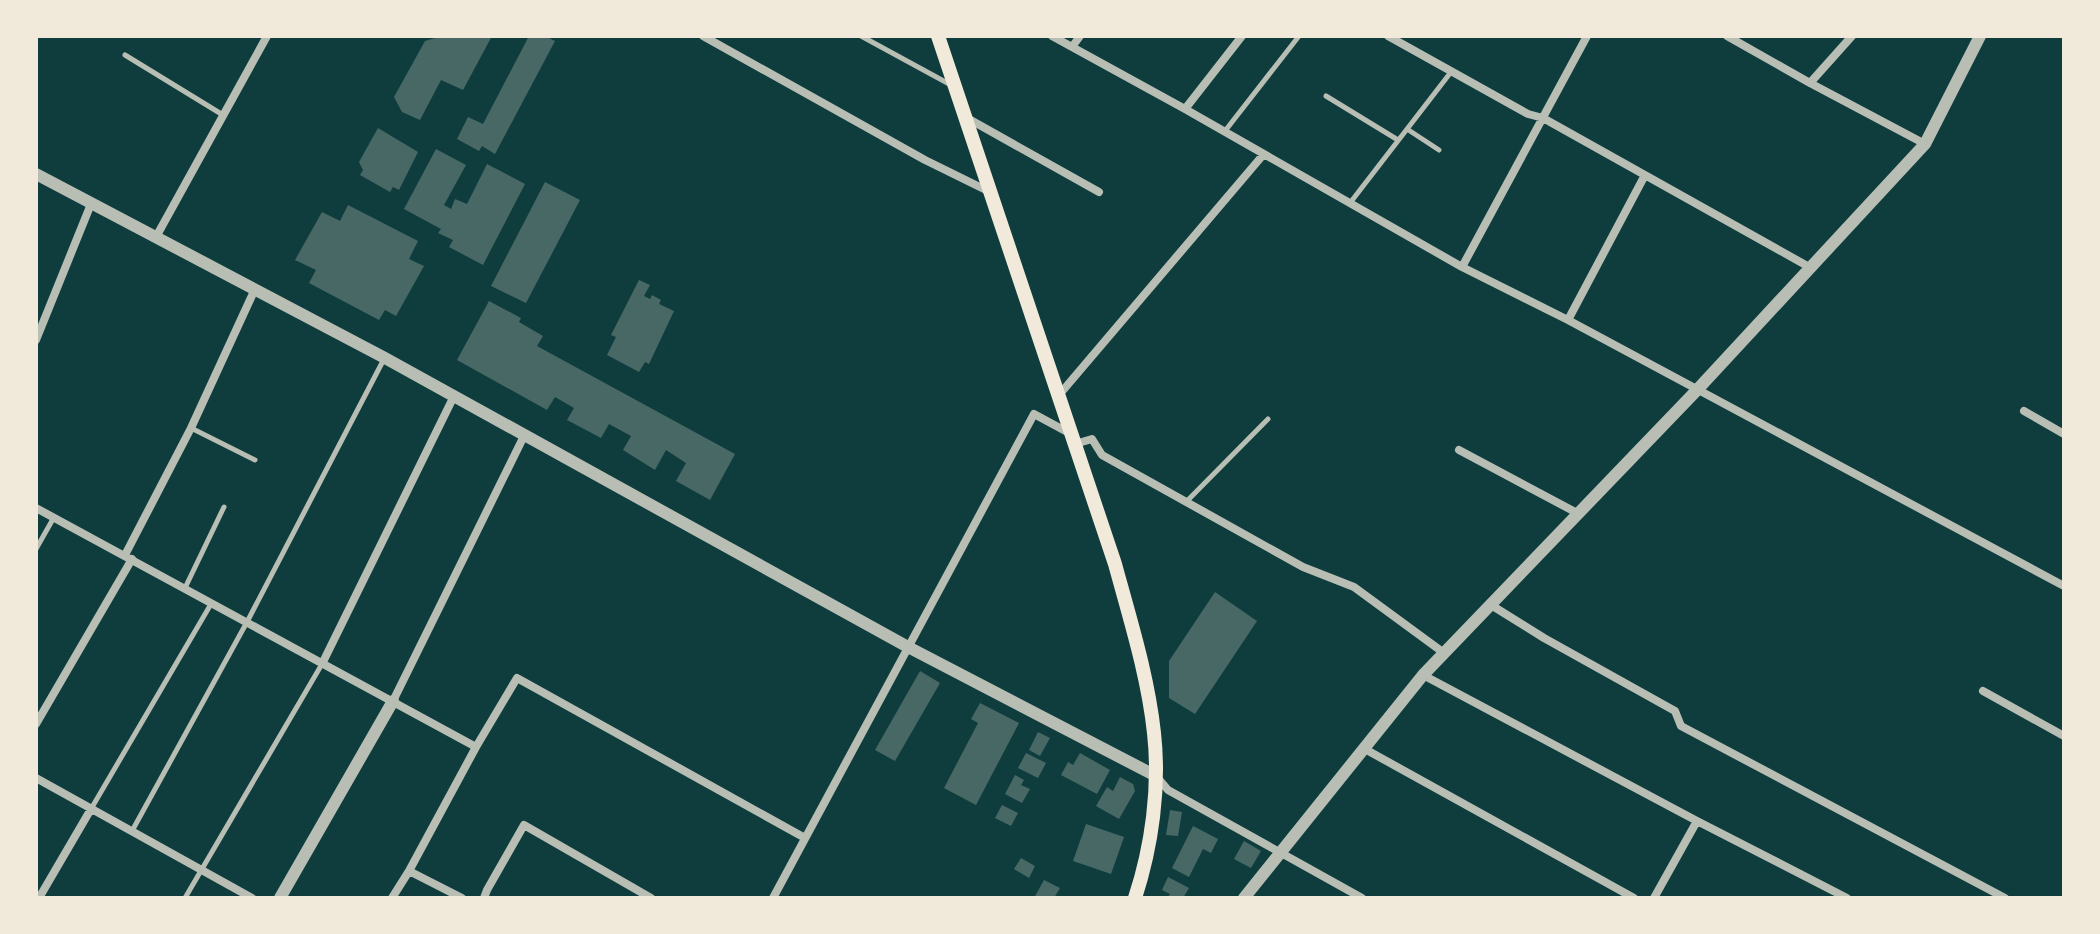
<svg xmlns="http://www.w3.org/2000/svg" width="2100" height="934" font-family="'Roboto Condensed',sans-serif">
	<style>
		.building { fill: #486865 }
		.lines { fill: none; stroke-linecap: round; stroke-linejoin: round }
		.service { stroke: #b8beb3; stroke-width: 5 }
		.minor { stroke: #b8beb3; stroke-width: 8 }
		.tertiary { stroke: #b8beb3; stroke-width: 12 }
		.primary { stroke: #f1e9da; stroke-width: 14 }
	</style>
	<rect width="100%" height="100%" fill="#0f3d3e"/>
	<path class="building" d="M 442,36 L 492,36 L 463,90 L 441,80 L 420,120 L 402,112 L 394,97 L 425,41 Z
		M 529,36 L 545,36 L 555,41 L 495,154 L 482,146 L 479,151 L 457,139 L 468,117 L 483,124 Z
		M 378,128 L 418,152 L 399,190 L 393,187 L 390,192 L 360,175 L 363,170 L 359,162 Z
		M 436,149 L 466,165 L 444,205 L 451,209 L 455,199 L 467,204 L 487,164 L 525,184 L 483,265 L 449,247 L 453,240 L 438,233 L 441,229 L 404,209 Z
		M 545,182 L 580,200 L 526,303 L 491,286 Z
		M 348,205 L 418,241 L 409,259 L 424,266 L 396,316 L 385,310 L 379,320 L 309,283 L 316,270 L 295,260 L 322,212 L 340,221 Z
		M 639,280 L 650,285 L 644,296 L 650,299 L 652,295 L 661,300 L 659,304 L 674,311 L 649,364 L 645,362 L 639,372 L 607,355 L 616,337 L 611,335 Z
		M 489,301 L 521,318 L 519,322 L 543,336 L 537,346 L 735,454 L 710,500 L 676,481 L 686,463 L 666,450 L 655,470 L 623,450 L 631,436 L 609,424 L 601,438 L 567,420 L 574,408 L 555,397 L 547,410 L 457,360 Z
		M 1215,592 L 1257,621 L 1195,714 L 1169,698 L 1169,661 Z
		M 920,671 L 940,683 L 895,761 L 875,750 Z
		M 980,703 L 1019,723 L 976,805 L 944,788 L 978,723 L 971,719 Z
		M 1038,732 L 1050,738 L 1040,756 L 1029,750 Z
		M 1026,753 L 1046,763 L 1038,778 L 1018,768 Z
		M 1080,753 L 1110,770 L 1097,794 L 1061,775 L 1068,762 L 1073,765 Z
		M 1015,775 L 1024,780 L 1021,785 L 1030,789 L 1022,803 L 1005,794 Z
		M 1120,777 L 1133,784 L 1135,791 L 1119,819 L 1096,806 L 1107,787 L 1113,791 Z
		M 1002,805 L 1018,813 L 1011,826 L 995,818 Z
		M 1170,810 L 1182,812 L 1178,836 L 1166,835 Z
		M 1086,824 L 1124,837 L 1111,874 L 1073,861 Z
		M 1193,826 L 1218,839 L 1211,853 L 1203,849 L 1189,877 L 1172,868 Z
		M 1244,841 L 1261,851 L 1251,868 L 1234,859 Z
		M 1021,858 L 1035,866 L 1029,878 L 1014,869 Z
		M 1168,877 L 1189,888 L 1183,898 L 1167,898 L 1170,894 L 1162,890 Z
		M 1044,880 L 1060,888 L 1054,898 L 1034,898 Z"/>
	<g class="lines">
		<path class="service" d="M 861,36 L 951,85
			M 125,55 L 223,115
			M 1326,96 L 1398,140
			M 1407,129 L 1439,150
			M 1225,131 L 1299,36
			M 1350,203 L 1451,72
			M 191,428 L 255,460
			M 1187,501 L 1268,419
			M 36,549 L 53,519
			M 185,588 L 224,507
			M 91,809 L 211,604
			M 132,831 L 247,622 L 384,359
			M 185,898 L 322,664"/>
		<path class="minor" d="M 703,36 L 925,160 L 990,192
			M 1052,36 L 1185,109 L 1462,267 L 1568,320 L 2064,586
			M 1388,36 L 1528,114 L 1543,118 L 1811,268
			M 1727,36 L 1810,83 L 1925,144
			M 1072,47 L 1080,36
			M 1810,83 L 1852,36
			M 1185,109 L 1242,36
			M 967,118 L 1099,192
			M 156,237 L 267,36
			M 1462,267 L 1587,36
			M 1568,320 L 1645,175
			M 36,340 L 91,204
			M 1059,395 L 1263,155
			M 2024,411 L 2064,434
			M 1075,444 L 1092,439 L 1102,455 L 1303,567 L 1354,587 L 1444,653
			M 1459,450 L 1579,514
			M 36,508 L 476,747 L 409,871 L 392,898
			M 125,555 L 191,428 L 255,289
			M 1491,605 L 1544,638 L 1675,711 L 1681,726 L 2005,898
			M 322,664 L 454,396
			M 1423,675 L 1697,821 L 1847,898
			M 1983,691 L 2064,736
			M 393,701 L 525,434
			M 36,724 L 132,559
			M 476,747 L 517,678 L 805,838
			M 1363,748 L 1634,898
			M 1157,777 L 1168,790 L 1362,898
			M 36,778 L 252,898
			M 409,871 L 462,898
			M 39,898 L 91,809
			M 484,898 L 487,890 L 524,825 L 651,898
			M 773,898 L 1034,414 L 1071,434
			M 1654,898 L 1697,821"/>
		<path class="tertiary" d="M 36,174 L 385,358 L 908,647 L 1156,776
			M 280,898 L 393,701
			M 1244,898 L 1423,675 L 1697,390 L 1925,144 L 1980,36"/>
		<path class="primary" d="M 938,36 L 1115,564 C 1130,619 1148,676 1154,733 C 1160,787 1152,846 1135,898"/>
	</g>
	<rect width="2100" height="934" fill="none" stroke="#f1e9da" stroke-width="76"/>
</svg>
